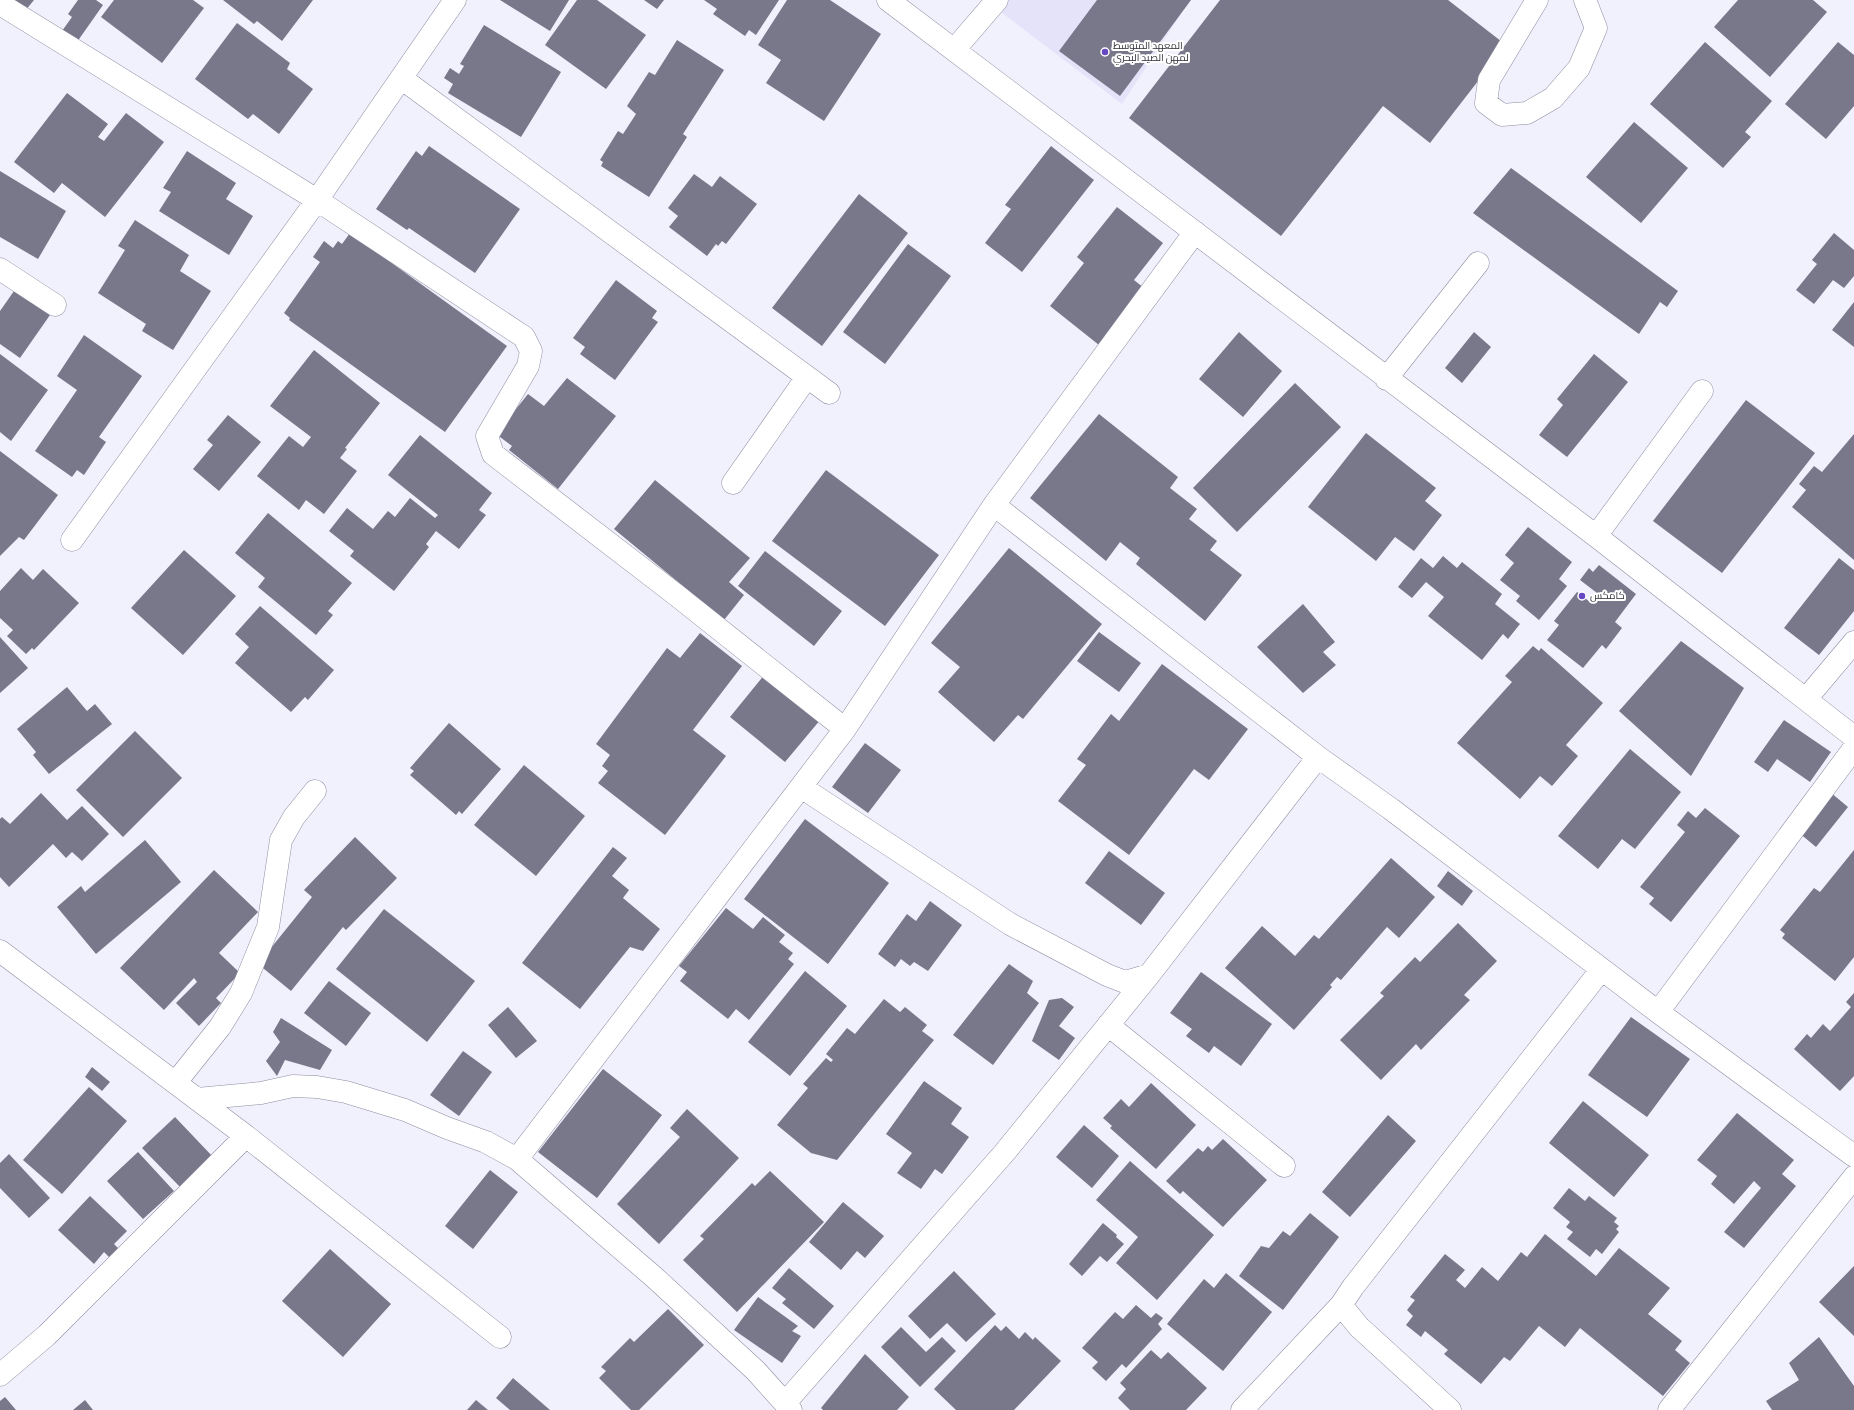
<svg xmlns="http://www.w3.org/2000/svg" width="1854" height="1410" font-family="Bitter,Cairo,serif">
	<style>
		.built { fill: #e5e3fa }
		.building { fill: #79788b }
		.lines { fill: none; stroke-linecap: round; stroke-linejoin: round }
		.minor-casing { stroke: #8d8ca0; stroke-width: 23 }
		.minor { stroke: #fff; stroke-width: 22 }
		.poi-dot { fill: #6648c1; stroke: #fff; stroke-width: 1.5 }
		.labels { text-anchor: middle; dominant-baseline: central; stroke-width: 4; stroke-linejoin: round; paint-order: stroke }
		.poi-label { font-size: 10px; fill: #302f38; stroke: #fff; text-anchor: start }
	</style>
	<rect width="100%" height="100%" fill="#f1f0fd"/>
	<path class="built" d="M 985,0 L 1190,0 L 1122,104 Z"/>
	<path class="building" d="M 10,0 L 34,0 L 25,11 Z
		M 78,0 L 96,0 L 103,5 L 77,42 L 62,31 L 72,17 L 68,14 Z
		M 114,0 L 193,0 L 204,8 L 162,63 L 101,17 Z
		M 223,0 L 313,0 L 282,41 L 257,21 L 254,24 Z
		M 500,0 L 569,0 L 550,31 Z
		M 577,0 L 597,0 L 646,35 L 606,89 L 545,45 Z
		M 644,0 L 664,0 L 657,9 Z
		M 704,0 L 779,0 L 756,35 L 749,30 L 745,36 L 713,14 L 717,9 Z
		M 787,0 L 830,0 L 881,34 L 824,121 L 766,83 L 781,60 L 758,45 Z
		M 1097,0 L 1191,0 L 1120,96 L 1059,51 Z
		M 1220,0 L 1448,0 L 1506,45 L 1430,143 L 1383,106 L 1281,236 L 1129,118 Z
		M 1738,0 L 1813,0 L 1827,12 L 1770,77 L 1714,27 Z
		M 237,23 L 290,63 L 287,69 L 313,89 L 279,134 L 253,114 L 248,119 L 195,79 Z
		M 484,25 L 561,72 L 521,137 L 448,93 L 453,84 L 444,78 L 450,68 L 459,74 L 464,66 L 460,64 Z
		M 677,40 L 724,70 L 683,134 L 687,137 L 649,197 L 601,166 L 603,162 L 600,160 L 618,131 L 623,134 L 636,114 L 627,106 L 649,72 L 655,75 Z
		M 1705,42 L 1772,101 L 1745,132 L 1751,137 L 1723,168 L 1650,104 Z
		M 1838,42 L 1854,55 L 1854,106 L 1826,139 L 1785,104 Z
		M 67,93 L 108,124 L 98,137 L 104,141 L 126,113 L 164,142 L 105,217 L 62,183 L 54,193 L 14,162 Z
		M 1634,122 L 1688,168 L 1641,223 L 1586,177 Z
		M 429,146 L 520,209 L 475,273 L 409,228 L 407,230 L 376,209 L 416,151 L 422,156 Z
		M 1051,146 L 1094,180 L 1022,272 L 985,243 L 1011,209 L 1005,205 Z
		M 187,151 L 236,183 L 226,199 L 253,216 L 229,255 L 159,211 L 171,192 L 163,188 Z
		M 1511,168 L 1678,291 L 1667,307 L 1660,302 L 1639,334 L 1473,213 Z
		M 0,171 L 66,211 L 38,259 L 0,237 Z
		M 694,174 L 712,187 L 720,176 L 757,204 L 726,244 L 722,241 L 718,246 L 716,244 L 707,256 L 669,227 L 678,216 L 668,208 Z
		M 859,194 L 908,233 L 822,346 L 772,308 Z
		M 1117,207 L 1163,243 L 1134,280 L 1144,288 L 1099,345 L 1050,306 L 1084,263 L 1077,257 Z
		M 135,220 L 189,255 L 180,271 L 211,291 L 173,350 L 142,331 L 146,324 L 98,293 L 125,250 L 118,246 Z
		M 350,233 L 507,346 L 445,432 L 289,320 L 290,318 L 284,313 L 320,262 L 313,257 L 324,241 L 333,248 L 338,241 L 342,244 Z
		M 1834,233 L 1854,250 L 1854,276 L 1844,288 L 1833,280 L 1814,304 L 1796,290 L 1817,264 L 1812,260 Z
		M 908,244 L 951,276 L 885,364 L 843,332 Z
		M 616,280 L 657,311 L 652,318 L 658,322 L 615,380 L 580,354 L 585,347 L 573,338 Z
		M 14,291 L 50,315 L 20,358 L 0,344 L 0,311 Z
		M 1854,302 L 1854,347 L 1832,330 Z
		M 1239,332 L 1282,371 L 1243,417 L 1199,379 Z
		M 1474,332 L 1491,347 L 1462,383 L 1445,368 Z
		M 84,335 L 142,376 L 99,437 L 106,442 L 84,475 L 77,470 L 72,477 L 35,451 L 77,390 L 57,376 Z
		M 314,350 L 380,403 L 345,448 L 347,449 L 340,458 L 357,471 L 324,514 L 306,500 L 299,510 L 257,476 L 289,436 L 303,447 L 311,437 L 270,406 Z
		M 0,354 L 48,390 L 11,441 L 0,432 Z
		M 1594,354 L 1628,382 L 1567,457 L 1539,435 L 1563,405 L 1557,399 Z
		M 567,378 L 616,416 L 558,489 L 509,450 L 512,446 L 496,434 L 528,394 L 544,406 Z
		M 1295,383 L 1341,427 L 1237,532 L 1193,488 Z
		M 1746,400 L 1815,453 L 1722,573 L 1653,521 Z
		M 1099,414 L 1178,477 L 1170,488 L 1197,509 L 1189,519 L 1217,541 L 1210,550 L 1242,575 L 1205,621 L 1136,564 L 1140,558 L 1120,542 L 1106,561 L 1030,498 Z
		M 228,415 L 261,442 L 219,491 L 193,469 L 213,445 L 207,440 Z
		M 1366,433 L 1436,488 L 1425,501 L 1442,515 L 1414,551 L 1395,537 L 1376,561 L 1308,507 Z
		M 1854,434 L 1854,560 L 1792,507 L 1806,490 L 1799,484 L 1814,466 L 1822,472 Z
		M 420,435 L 492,493 L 479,510 L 486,515 L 459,549 L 436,531 L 426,544 L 429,547 L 394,591 L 350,556 L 354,551 L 329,531 L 347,508 L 373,529 L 388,511 L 395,517 L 410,498 L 435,518 L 438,515 L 388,475 Z
		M 0,451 L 58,495 L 24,540 L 19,537 L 0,556 Z
		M 826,470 L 939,555 L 885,626 L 772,541 Z
		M 655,480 L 750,558 L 729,582 L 744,595 L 724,620 L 614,529 Z
		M 268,513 L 352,583 L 328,611 L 333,615 L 316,635 L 258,587 L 265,578 L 235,553 Z
		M 1528,527 L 1572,562 L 1559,579 L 1567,586 L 1539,620 L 1516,601 L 1520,596 L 1500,580 L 1514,563 L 1505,555 Z
		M 1009,548 L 1102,624 L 1023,719 L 1018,715 L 994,742 L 938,692 L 960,667 L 931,643 Z
		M 184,550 L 236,596 L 183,655 L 131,608 Z
		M 765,551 L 842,611 L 814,646 L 738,586 Z
		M 1443,556 L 1457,568 L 1462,562 L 1502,594 L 1495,604 L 1520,624 L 1508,639 L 1503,634 L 1482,660 L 1428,616 L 1444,597 L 1426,582 L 1412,598 L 1398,587 L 1421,558 L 1433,568 Z
		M 1839,558 L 1854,570 L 1854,611 L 1819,655 L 1784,628 Z
		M 1599,565 L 1636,594 L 1615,622 L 1622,628 L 1606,649 L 1602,645 L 1583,668 L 1547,640 L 1559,625 L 1554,621 L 1577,592 L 1590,602 L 1597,593 L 1580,580 L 1589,568 L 1593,572 Z
		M 21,568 L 33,580 L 43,569 L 79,603 L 34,650 L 32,648 L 26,654 L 7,636 L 13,630 L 0,618 L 0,591 Z
		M 1303,604 L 1335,642 L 1323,652 L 1336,665 L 1303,693 L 1257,647 Z
		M 260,606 L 334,670 L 308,700 L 305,697 L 291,712 L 235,663 L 249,647 L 235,634 Z
		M 1099,632 L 1141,663 L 1119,692 L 1077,661 Z
		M 700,633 L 742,666 L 693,730 L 726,756 L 665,835 L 598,783 L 608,771 L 602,766 L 610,755 L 596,744 L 667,648 L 680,658 Z
		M 0,637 L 28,668 L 0,693 Z
		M 1681,641 L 1744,688 L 1691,776 L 1619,711 Z
		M 1533,646 L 1539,651 L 1541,648 L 1603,703 L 1566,745 L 1578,756 L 1552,786 L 1540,776 L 1520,799 L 1457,743 L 1512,682 L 1505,676 Z
		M 1162,664 L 1248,729 L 1209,780 L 1194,769 L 1129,855 L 1058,801 L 1086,765 L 1077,759 L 1111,714 L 1119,721 Z
		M 765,674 L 821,719 L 785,762 L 730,717 Z
		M 67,687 L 87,711 L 95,704 L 112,724 L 49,774 L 33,755 L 36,752 L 17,729 Z
		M 1784,720 L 1831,752 L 1810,782 L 1777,759 L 1768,772 L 1754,762 Z
		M 449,723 L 501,769 L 462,814 L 459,811 L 456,815 L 410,775 L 414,771 L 410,768 Z
		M 135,731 L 182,778 L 123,837 L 76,790 Z
		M 865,743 L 901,770 L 868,813 L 832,787 Z
		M 1630,749 L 1681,792 L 1635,849 L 1622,839 L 1598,869 L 1558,836 Z
		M 524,765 L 585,816 L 536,876 L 474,825 Z
		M 1830,792 L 1848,807 L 1816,847 L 1798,832 Z
		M 41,793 L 67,820 L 82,806 L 109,834 L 82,861 L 72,852 L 66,858 L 53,844 L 9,887 L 0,877 L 0,819 L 2,817 L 10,824 Z
		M 1705,808 L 1740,836 L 1671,922 L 1649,904 L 1654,898 L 1640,887 L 1685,832 L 1677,825 L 1688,811 L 1696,818 Z
		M 805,819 L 889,883 L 828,964 L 744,899 Z
		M 355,837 L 397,878 L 346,930 L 343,927 L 291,991 L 258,964 L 312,897 L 304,890 Z
		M 145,840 L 181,882 L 96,954 L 57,907 L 81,886 L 85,892 Z
		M 613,847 L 627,858 L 612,876 L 629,890 L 623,898 L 660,929 L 643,951 L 630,947 L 580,1009 L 522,963 Z
		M 1854,850 L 1854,957 L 1835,981 L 1782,938 L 1785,934 L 1780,930 L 1814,888 L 1820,892 Z
		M 1109,851 L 1165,893 L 1141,925 L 1085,883 Z
		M 1391,858 L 1435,897 L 1399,938 L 1387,927 L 1341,980 L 1337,977 L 1330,985 L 1332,987 L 1294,1030 L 1225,968 L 1262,926 L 1295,956 L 1314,935 L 1319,939 Z
		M 214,870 L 258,912 L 219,953 L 240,973 L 216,998 L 221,1003 L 199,1026 L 176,1003 L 197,982 L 194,978 L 164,1010 L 120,968 Z
		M 1448,871 L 1473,891 L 1462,906 L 1437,886 Z
		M 930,901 L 962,925 L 928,971 L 914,962 L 910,966 L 901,959 L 895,967 L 878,954 L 907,914 L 916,921 Z
		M 726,908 L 753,929 L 763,917 L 785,935 L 779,942 L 793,953 L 788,959 L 794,964 L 749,1020 L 736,1009 L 728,1019 L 680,981 L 687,972 L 679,966 Z
		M 384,909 L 475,981 L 427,1042 L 336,969 Z
		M 1458,923 L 1497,961 L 1464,995 L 1470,1000 L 1421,1050 L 1416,1044 L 1381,1080 L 1340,1040 L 1384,996 L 1380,993 L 1415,957 L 1420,962 Z
		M 1009,964 L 1033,981 L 1027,993 L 1039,1003 L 993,1065 L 953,1035 Z
		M 805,971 L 847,1006 L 790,1076 L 748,1042 Z
		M 1201,972 L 1272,1024 L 1241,1066 L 1214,1046 L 1209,1053 L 1186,1036 L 1192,1029 L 1170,1013 Z
		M 329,981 L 371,1013 L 346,1046 L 304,1013 Z
		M 1854,993 L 1854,1076 L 1840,1091 L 1794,1049 L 1807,1034 L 1811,1038 L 1823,1024 L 1830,1031 L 1851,1007 L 1846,1002 Z
		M 1062,998 L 1074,1007 L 1059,1026 L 1075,1038 L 1059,1060 L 1032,1041 L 1049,1000 Z
		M 884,999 L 900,1012 L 905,1007 L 927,1025 L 922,1031 L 934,1040 L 837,1160 L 811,1153 L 777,1125 L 808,1088 L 803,1084 L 826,1058 L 831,1062 L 833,1060 L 826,1054 L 847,1028 L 855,1034 Z
		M 508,1007 L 537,1041 L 516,1058 L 488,1025 Z
		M 1631,1017 L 1690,1059 L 1647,1117 L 1588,1075 Z
		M 281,1018 L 332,1050 L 320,1070 L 285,1060 L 277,1076 L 266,1061 L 280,1042 L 273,1032 Z
		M 463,1051 L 492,1072 L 459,1116 L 430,1095 Z
		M 92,1067 L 110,1082 L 102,1091 L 85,1077 Z
		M 603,1069 L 662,1115 L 597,1198 L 538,1152 Z
		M 924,1081 L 962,1108 L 951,1124 L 969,1137 L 942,1174 L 935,1169 L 921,1189 L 897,1173 L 912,1153 L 886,1134 Z
		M 1151,1083 L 1196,1125 L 1156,1169 L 1110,1128 L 1112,1126 L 1103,1118 L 1121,1099 L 1129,1107 Z
		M 89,1087 L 127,1121 L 62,1194 L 23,1160 Z
		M 1583,1101 L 1649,1155 L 1614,1197 L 1549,1143 Z
		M 687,1109 L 739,1158 L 659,1244 L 617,1204 L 680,1137 L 670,1128 Z
		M 1737,1113 L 1794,1160 L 1782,1174 L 1796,1186 L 1744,1248 L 1724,1232 L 1761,1188 L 1754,1181 L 1734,1204 L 1711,1184 L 1717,1176 L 1697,1160 Z
		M 1388,1115 L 1416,1141 L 1350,1217 L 1322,1192 Z
		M 175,1117 L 214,1158 L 182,1189 L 142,1148 Z
		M 1084,1125 L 1119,1156 L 1092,1188 L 1056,1157 Z
		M 1223,1139 L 1267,1180 L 1223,1227 L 1183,1191 L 1180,1194 L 1166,1181 L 1198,1148 L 1203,1152 L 1208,1146 L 1212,1150 Z
		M 138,1152 L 174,1191 L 143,1219 L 107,1181 Z
		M 9,1154 L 50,1198 L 29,1218 L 0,1188 L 0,1163 Z
		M 1130,1161 L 1214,1235 L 1157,1300 L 1116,1263 L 1138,1237 L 1096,1200 Z
		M 490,1170 L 518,1192 L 473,1249 L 445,1226 Z
		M 770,1171 L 824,1222 L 737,1312 L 683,1260 L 704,1239 L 700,1236 L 752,1183 L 755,1186 Z
		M 1569,1188 L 1585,1201 L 1589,1196 L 1617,1218 L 1614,1222 L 1619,1226 L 1616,1229 L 1619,1232 L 1602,1254 L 1596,1249 L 1590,1257 L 1567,1239 L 1573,1232 L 1566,1227 L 1570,1222 L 1553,1208 Z
		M 90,1196 L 127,1231 L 114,1244 L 121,1251 L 112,1260 L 104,1252 L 94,1264 L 58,1230 Z
		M 843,1202 L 884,1236 L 865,1258 L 857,1251 L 841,1270 L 809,1242 Z
		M 1310,1213 L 1339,1237 L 1283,1310 L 1239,1276 L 1261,1246 L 1269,1248 L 1283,1231 L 1290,1236 Z
		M 1103,1223 L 1117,1235 L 1116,1237 L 1124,1244 L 1107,1262 L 1100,1256 L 1082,1276 L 1069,1264 Z
		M 1545,1234 L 1596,1276 L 1619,1248 L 1670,1288 L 1648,1314 L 1682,1341 L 1675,1350 L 1690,1363 L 1663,1396 L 1580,1328 L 1565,1347 L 1539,1326 L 1510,1361 L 1504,1357 L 1481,1384 L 1444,1354 L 1448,1350 L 1425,1331 L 1421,1337 L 1406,1325 L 1413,1316 L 1407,1310 L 1415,1300 L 1410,1297 L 1445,1254 L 1465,1270 L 1456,1280 L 1465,1288 L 1482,1267 L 1498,1281 L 1521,1252 L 1527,1257 Z
		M 330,1249 L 391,1304 L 343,1357 L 282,1301 Z
		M 1854,1266 L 1854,1336 L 1819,1302 Z
		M 789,1268 L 834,1306 L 814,1329 L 782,1303 L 786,1299 L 772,1288 Z
		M 954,1271 L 996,1314 L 966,1342 L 947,1323 L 930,1339 L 908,1316 Z
		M 1226,1273 L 1272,1312 L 1223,1371 L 1167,1324 L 1204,1279 L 1214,1288 Z
		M 758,1297 L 798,1326 L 792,1331 L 801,1336 L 782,1363 L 734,1330 Z
		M 1136,1305 L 1151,1318 L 1156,1313 L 1163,1318 L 1158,1324 L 1162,1329 L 1126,1368 L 1122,1364 L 1106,1381 L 1092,1368 L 1098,1362 L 1082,1348 L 1115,1312 L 1123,1319 Z
		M 668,1309 L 704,1345 L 639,1410 L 631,1410 L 599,1378 L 606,1371 L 601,1367 L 630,1338 L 634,1342 Z
		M 995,1325 L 1001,1331 L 1006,1326 L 1019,1339 L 1025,1332 L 1033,1340 L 1035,1337 L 1061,1361 L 1014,1410 L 956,1410 L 934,1389 Z
		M 901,1327 L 926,1352 L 942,1337 L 956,1351 L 920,1387 L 881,1347 Z
		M 1819,1337 L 1854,1386 L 1854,1410 L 1772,1410 L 1766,1401 L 1799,1380 L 1789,1363 Z
		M 1151,1350 L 1161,1359 L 1168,1352 L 1207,1388 L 1186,1410 L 1130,1410 L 1118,1398 L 1126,1389 L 1120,1383 Z
		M 865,1354 L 909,1397 L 897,1410 L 823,1410 L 821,1408 Z
		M 513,1378 L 550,1410 L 510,1410 L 496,1398 Z
		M 5,1397 L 16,1410 L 0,1410 L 0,1401 Z
		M 85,1400 L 93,1410 L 73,1410 Z
		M 476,1400 L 488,1410 L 467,1410 Z"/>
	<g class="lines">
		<defs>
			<path id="minor" d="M 888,0 L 1596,536 L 1854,737
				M 1537,0 L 1489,80 L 1486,103 L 1502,115 L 1527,113 L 1553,98 L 1579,68 L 1596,28 L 1585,0
				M 0,4 L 317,200 L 524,337 L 531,351 L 528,366 L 487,436 L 493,454 L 675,594 L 845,729
				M 954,50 L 997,0
				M 401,78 L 829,393
				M 0,269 L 55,305
				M 1386,379 L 1478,263
				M 733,483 L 807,377
				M 994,505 L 1318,757
				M 1596,536 L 1702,391
				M 72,540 L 317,200 L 455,0
				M 1806,699 L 1854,642
				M 801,787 L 1010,924 L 1107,975 L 1125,982 L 1149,975 L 1318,757 L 1391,809 L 1658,1012 L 1854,1156
				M 0,951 L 246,1136 L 500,1337
				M 1658,1012 L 1854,748
				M 1108,1025 L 1284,1166
				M 176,1082 L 220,1027 L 241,993 L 268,927 L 281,840 L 294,817 L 315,791
				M 197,1099 L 261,1093 L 293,1086 L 317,1087 L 346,1092 L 405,1110 L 447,1128 L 486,1142 L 517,1159 L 654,1277 L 756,1371 L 791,1410
				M 517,1159 L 845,729 L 994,505 L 1195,232
				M 0,1375 L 47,1335 L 246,1136
				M 785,1403 L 1005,1152 L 1149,975
				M 1242,1410 L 1341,1305
				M 1450,1410 L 1359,1327 L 1341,1305 L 1353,1287 L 1601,970
				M 1669,1410 L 1854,1177"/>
		</defs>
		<use href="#minor" class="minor-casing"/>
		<use href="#minor" class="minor"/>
	</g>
	<g class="poi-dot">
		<circle cx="1105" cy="52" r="4"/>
		<circle cx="1582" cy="596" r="4"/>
	</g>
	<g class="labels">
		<g class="poi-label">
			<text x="1113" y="46">المعهد المتوسط<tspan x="1113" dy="12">لمهن الصيد البحري</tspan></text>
			<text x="1590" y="596">كامكس</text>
		</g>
	</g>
</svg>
